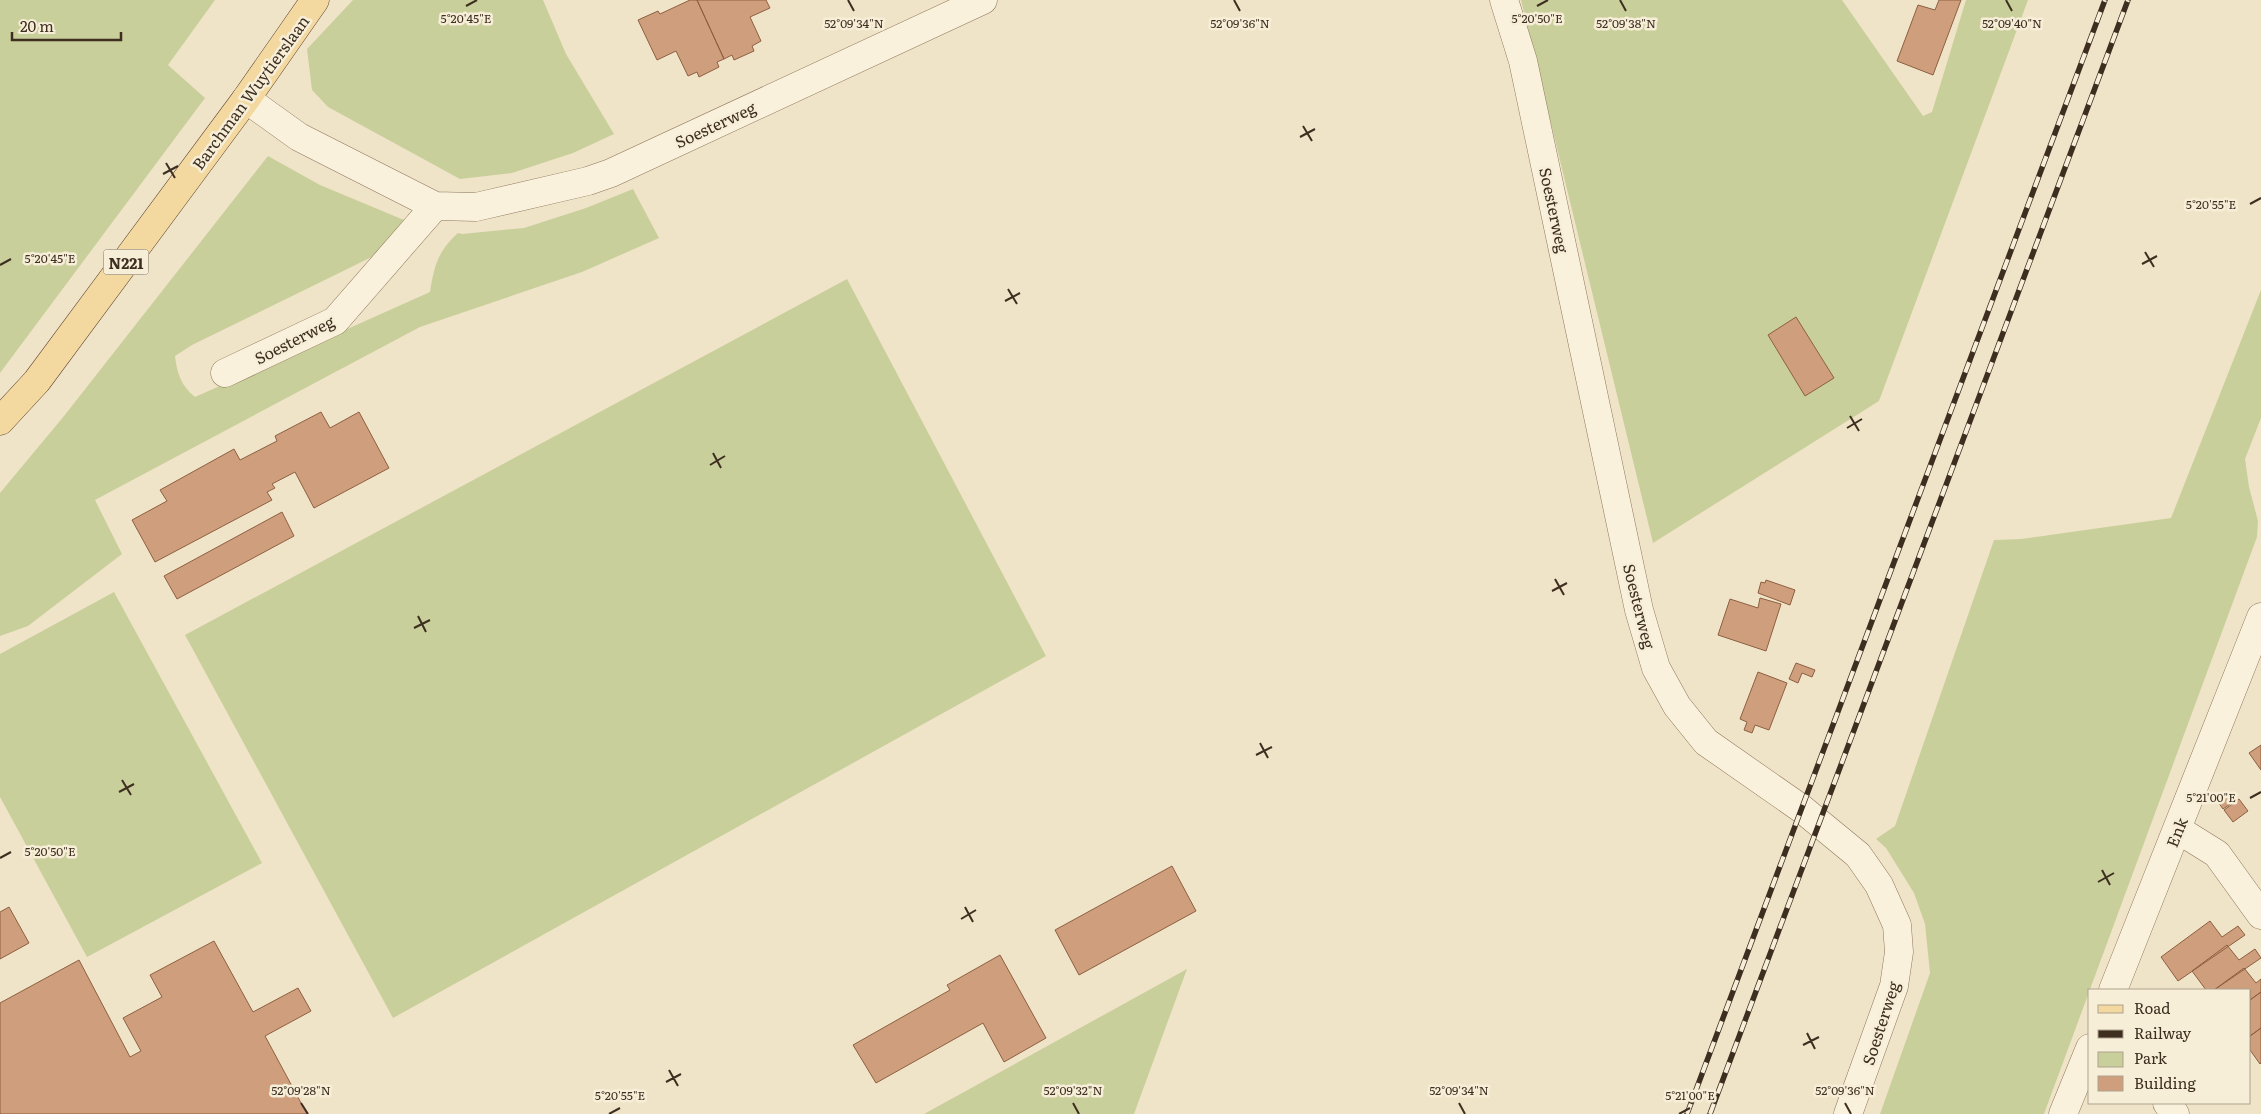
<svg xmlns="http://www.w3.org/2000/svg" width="2261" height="1114" font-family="Literata,serif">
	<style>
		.green { fill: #c9cf9b }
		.building { fill: #cf9f7d; stroke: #8d5f41 }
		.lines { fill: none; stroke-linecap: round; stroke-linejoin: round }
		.minor-casing { stroke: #8d765c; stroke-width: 29 }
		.major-casing { stroke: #5b4430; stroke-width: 29 }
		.minor { stroke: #faf1dc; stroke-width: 28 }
		.major { stroke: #f3d9a0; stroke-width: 28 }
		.rail-casing { stroke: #3d2e20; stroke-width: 5.5 }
		.rail { stroke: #f7eed8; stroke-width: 4; stroke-dasharray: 11; stroke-linecap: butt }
		.ticks { fill: none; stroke: #3d2e20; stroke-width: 2 }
		.labels { text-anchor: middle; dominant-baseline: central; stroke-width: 5; stroke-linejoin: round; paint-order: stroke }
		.shield { fill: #f7eed8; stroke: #756857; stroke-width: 1 }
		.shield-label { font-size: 15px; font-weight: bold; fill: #3d2e20 }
		.street-label { font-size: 16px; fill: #3d2e20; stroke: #f7eed8 }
		.ticks-label { font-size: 12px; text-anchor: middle; fill: #3d2e20; stroke: #f7eed8; stroke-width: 5; stroke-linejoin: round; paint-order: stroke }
	</style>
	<rect width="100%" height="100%" fill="#f0e4c8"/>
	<path class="green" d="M 0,0 L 215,0 L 168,65 L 205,98 L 0,373 Z
		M 353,0 L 543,0 L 566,54 L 614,134 L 573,153 L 512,173 L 460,179 L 328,107 L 312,90 L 307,49 Z
		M 1521,0 L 1842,0 L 1923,116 L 1932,112 L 1966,0 L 2028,0 L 1879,401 L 1653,543 Z
		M 268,156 L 320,185 L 404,220 L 388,249 L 192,345 L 175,356 C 177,373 181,386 195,397 L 430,292 C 434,266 438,251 458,233 L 462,234 L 524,228 L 586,208 L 633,189 L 659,238 L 582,272 L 420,327 L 95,500 L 122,554 L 28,626 L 0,636 L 0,493 L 64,416 Z
		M 847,279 L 1046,656 L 393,1018 L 185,635 Z
		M 2261,290 L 2261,418 L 2245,459 L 2249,487 L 2258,521 L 2257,537 L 2044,1114 L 1880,1114 L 1930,973 L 1925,924 L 1914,893 L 1886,848 L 1876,839 L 1895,826 L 1994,540 L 2021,539 L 2171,518 Z
		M 114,592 L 262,863 L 87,957 L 0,797 L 0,654 Z
		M 1187,969 L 1134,1114 L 924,1114 Z"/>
	<path class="building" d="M 690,0 L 697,0 L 724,59 L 717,62 L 719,67 L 699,77 L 697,72 L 688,76 L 676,51 L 657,60 L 638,20 L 658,11 L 660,14 Z
		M 697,0 L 766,0 L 770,8 L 750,17 L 761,41 L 752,46 L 754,51 L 734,60 L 732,55 L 724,59 Z
		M 1939,0 L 1961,0 L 1933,75 L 1897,61 L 1918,5 L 1935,10 Z
		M 1796,317 L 1834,378 L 1805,396 L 1768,335 Z
		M 321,412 L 330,428 L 359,412 L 389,468 L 314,508 L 295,472 L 272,484 L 275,488 L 267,492 L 272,500 L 155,562 L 132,520 L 167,501 L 160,490 L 234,449 L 240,460 L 277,441 L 275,436 Z
		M 282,512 L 294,536 L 177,599 L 164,576 Z
		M 1766,580 L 1795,590 L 1790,605 L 1758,593 L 1761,582 L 1765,583 Z
		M 1760,598 L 1781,604 L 1766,651 L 1718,635 L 1730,599 L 1758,608 Z
		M 1796,663 L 1815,670 L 1812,677 L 1802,673 L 1798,683 L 1789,679 Z
		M 1758,672 L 1787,683 L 1769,730 L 1755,725 L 1752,733 L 1744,730 L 1747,722 L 1740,719 Z
		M 2261,745 L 2261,770 L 2249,753 Z
		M 2225,791 L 2233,802 L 2223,809 L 2215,798 Z
		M 2239,799 L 2248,811 L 2233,822 L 2224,810 Z
		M 1172,866 L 1196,911 L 1079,975 L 1055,930 Z
		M 9,907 L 29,943 L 0,959 L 0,912 Z
		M 2210,921 L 2222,937 L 2238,926 L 2245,935 L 2178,981 L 2161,957 Z
		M 214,941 L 253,1012 L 298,988 L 311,1011 L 265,1036 L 307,1114 L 0,1114 L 0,1003 L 79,960 L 130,1057 L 141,1051 L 123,1018 L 162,997 L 150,975 Z
		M 2227,945 L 2239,960 L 2255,949 L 2261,958 L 2214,990 L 2206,990 L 2192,971 Z
		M 1000,955 L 1046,1038 L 1004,1062 L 983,1023 L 876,1083 L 853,1045 L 950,990 L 947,985 Z
		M 2244,968 L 2256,983 L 2261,979 L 2261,992 L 2250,1000 L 2250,990 L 2214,990 Z
		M 2261,992 L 2261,1028 L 2250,1036 L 2250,1000 Z
		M 2261,1028 L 2261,1063 L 2260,1064 L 2250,1050 L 2250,1036 Z"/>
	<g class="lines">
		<defs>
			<path id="minor" d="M 1504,0 L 1523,61 L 1639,610 L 1656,668 L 1677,706 L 1706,742 L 1802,809 L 1858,855 L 1879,885 L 1897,925 L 1899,952 L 1894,986 L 1848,1114
				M 246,99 L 299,137 L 435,206 L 476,207 L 588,181 L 611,173 L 983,0
				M 225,373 L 335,321 L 435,206
				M 2177,829 L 2217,854 L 2261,915
				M 2113,990 L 2261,617
				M 2167,1103 L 2175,1114
				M 2063,1114 L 2090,1048"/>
			<path id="major" d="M 0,421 L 37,381 L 246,99 L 315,0"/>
		</defs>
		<use href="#minor" class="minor-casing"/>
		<use href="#major" class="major-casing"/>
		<use href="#minor" class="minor"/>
		<use href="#major" class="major"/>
		<defs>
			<path id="rail" d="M 1687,1114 L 2105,0
				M 1710,1114 L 2128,0"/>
		</defs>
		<use href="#rail" class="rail-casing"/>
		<use href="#rail" class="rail"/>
	</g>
	<path class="ticks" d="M 848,0 L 854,11M 1234,0 L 1240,11M 1620,0 L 1626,11M 2006,0 L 2012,11M 466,6 L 477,0M 1537,6 L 1548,0M 1303,126 L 1312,141M 1300,137 L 1315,129M 166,163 L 175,178M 163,174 L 178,166M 2250,204 L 2261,198M 2145,252 L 2154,267M 2142,264 L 2157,256M 0,265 L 11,259M 1008,289 L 1017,304M 1005,301 L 1020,293M 1850,416 L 1859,431M 1847,428 L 1862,419M 713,453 L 721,468M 710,465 L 725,456M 1555,579 L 1564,595M 1552,591 L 1567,583M 418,616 L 426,632M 414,628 L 430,620M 1260,743 L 1268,758M 1256,755 L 1272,747M 122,780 L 131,795M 119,792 L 134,784M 2250,798 L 2261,792M 0,858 L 11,852M 2102,870 L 2110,885M 2098,882 L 2114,873M 965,907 L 973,922M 961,919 L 976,910M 1807,1033 L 1815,1049M 1803,1045 L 1819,1037M 669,1070 L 678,1086M 666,1082 L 681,1074M 301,1103 L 308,1114M 1073,1103 L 1079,1114M 1459,1103 L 1465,1114M 1845,1103 L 1851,1114M 609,1114 L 620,1108M 1679,1114 L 1690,1108"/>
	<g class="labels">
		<rect class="shield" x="103.5" y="249.5" width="45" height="25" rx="4"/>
		<g class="shield-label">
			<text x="126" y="262">N221</text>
		</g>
		<g class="street-label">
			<text transform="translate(250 92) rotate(-54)">Barchman Wuytierslaan</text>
			<text transform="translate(715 124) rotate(-25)">Soesterweg</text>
			<text transform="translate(1555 210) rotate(78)">Soesterweg</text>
			<text transform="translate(294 339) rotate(-27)">Soesterweg</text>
			<text transform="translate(1640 606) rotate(76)">Soesterweg</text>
			<text transform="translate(2176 832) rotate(-68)">Enk</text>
			<text transform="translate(1880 1023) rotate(-72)">Soesterweg</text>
		</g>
	</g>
	<g class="ticks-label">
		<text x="466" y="23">5°20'45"E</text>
		<text x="1537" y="23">5°20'50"E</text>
		<text x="854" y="28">52°09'34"N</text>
		<text x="1240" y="28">52°09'36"N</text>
		<text x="1626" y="28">52°09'38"N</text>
		<text x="2012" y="28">52°09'40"N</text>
		<text x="2211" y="209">5°20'55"E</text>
		<text x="50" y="263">5°20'45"E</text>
		<text x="2211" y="802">5°21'00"E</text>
		<text x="50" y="856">5°20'50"E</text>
		<text x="301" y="1095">52°09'28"N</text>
		<text x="1073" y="1095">52°09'32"N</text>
		<text x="1459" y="1095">52°09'34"N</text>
		<text x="1845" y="1095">52°09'36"N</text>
		<text x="620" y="1100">5°20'55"E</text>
		<text x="1690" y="1100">5°21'00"E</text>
	</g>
	<rect x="2088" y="989" width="162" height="115" fill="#f7eed8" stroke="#ada18e"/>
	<rect x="2098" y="1005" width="25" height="8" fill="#f3d9a0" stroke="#ada18e"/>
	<text x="2134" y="1014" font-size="15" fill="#3d2e20">Road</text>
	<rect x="2098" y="1030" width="25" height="8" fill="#3d2e20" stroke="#ada18e"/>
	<text x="2134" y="1039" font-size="15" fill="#3d2e20">Railway</text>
	<rect x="2098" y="1052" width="25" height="15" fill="#c9cf9b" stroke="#ada18e"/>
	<text x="2134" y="1064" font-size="15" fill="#3d2e20">Park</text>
	<rect x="2098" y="1076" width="25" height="15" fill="#cf9f7d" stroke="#ada18e"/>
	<text x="2134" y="1089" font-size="15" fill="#3d2e20">Building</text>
	<path d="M12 32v8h109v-8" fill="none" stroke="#3d2e20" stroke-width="2.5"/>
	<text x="20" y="32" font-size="15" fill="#3d2e20" stroke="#f7eed8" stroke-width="4" paint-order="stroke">20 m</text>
</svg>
